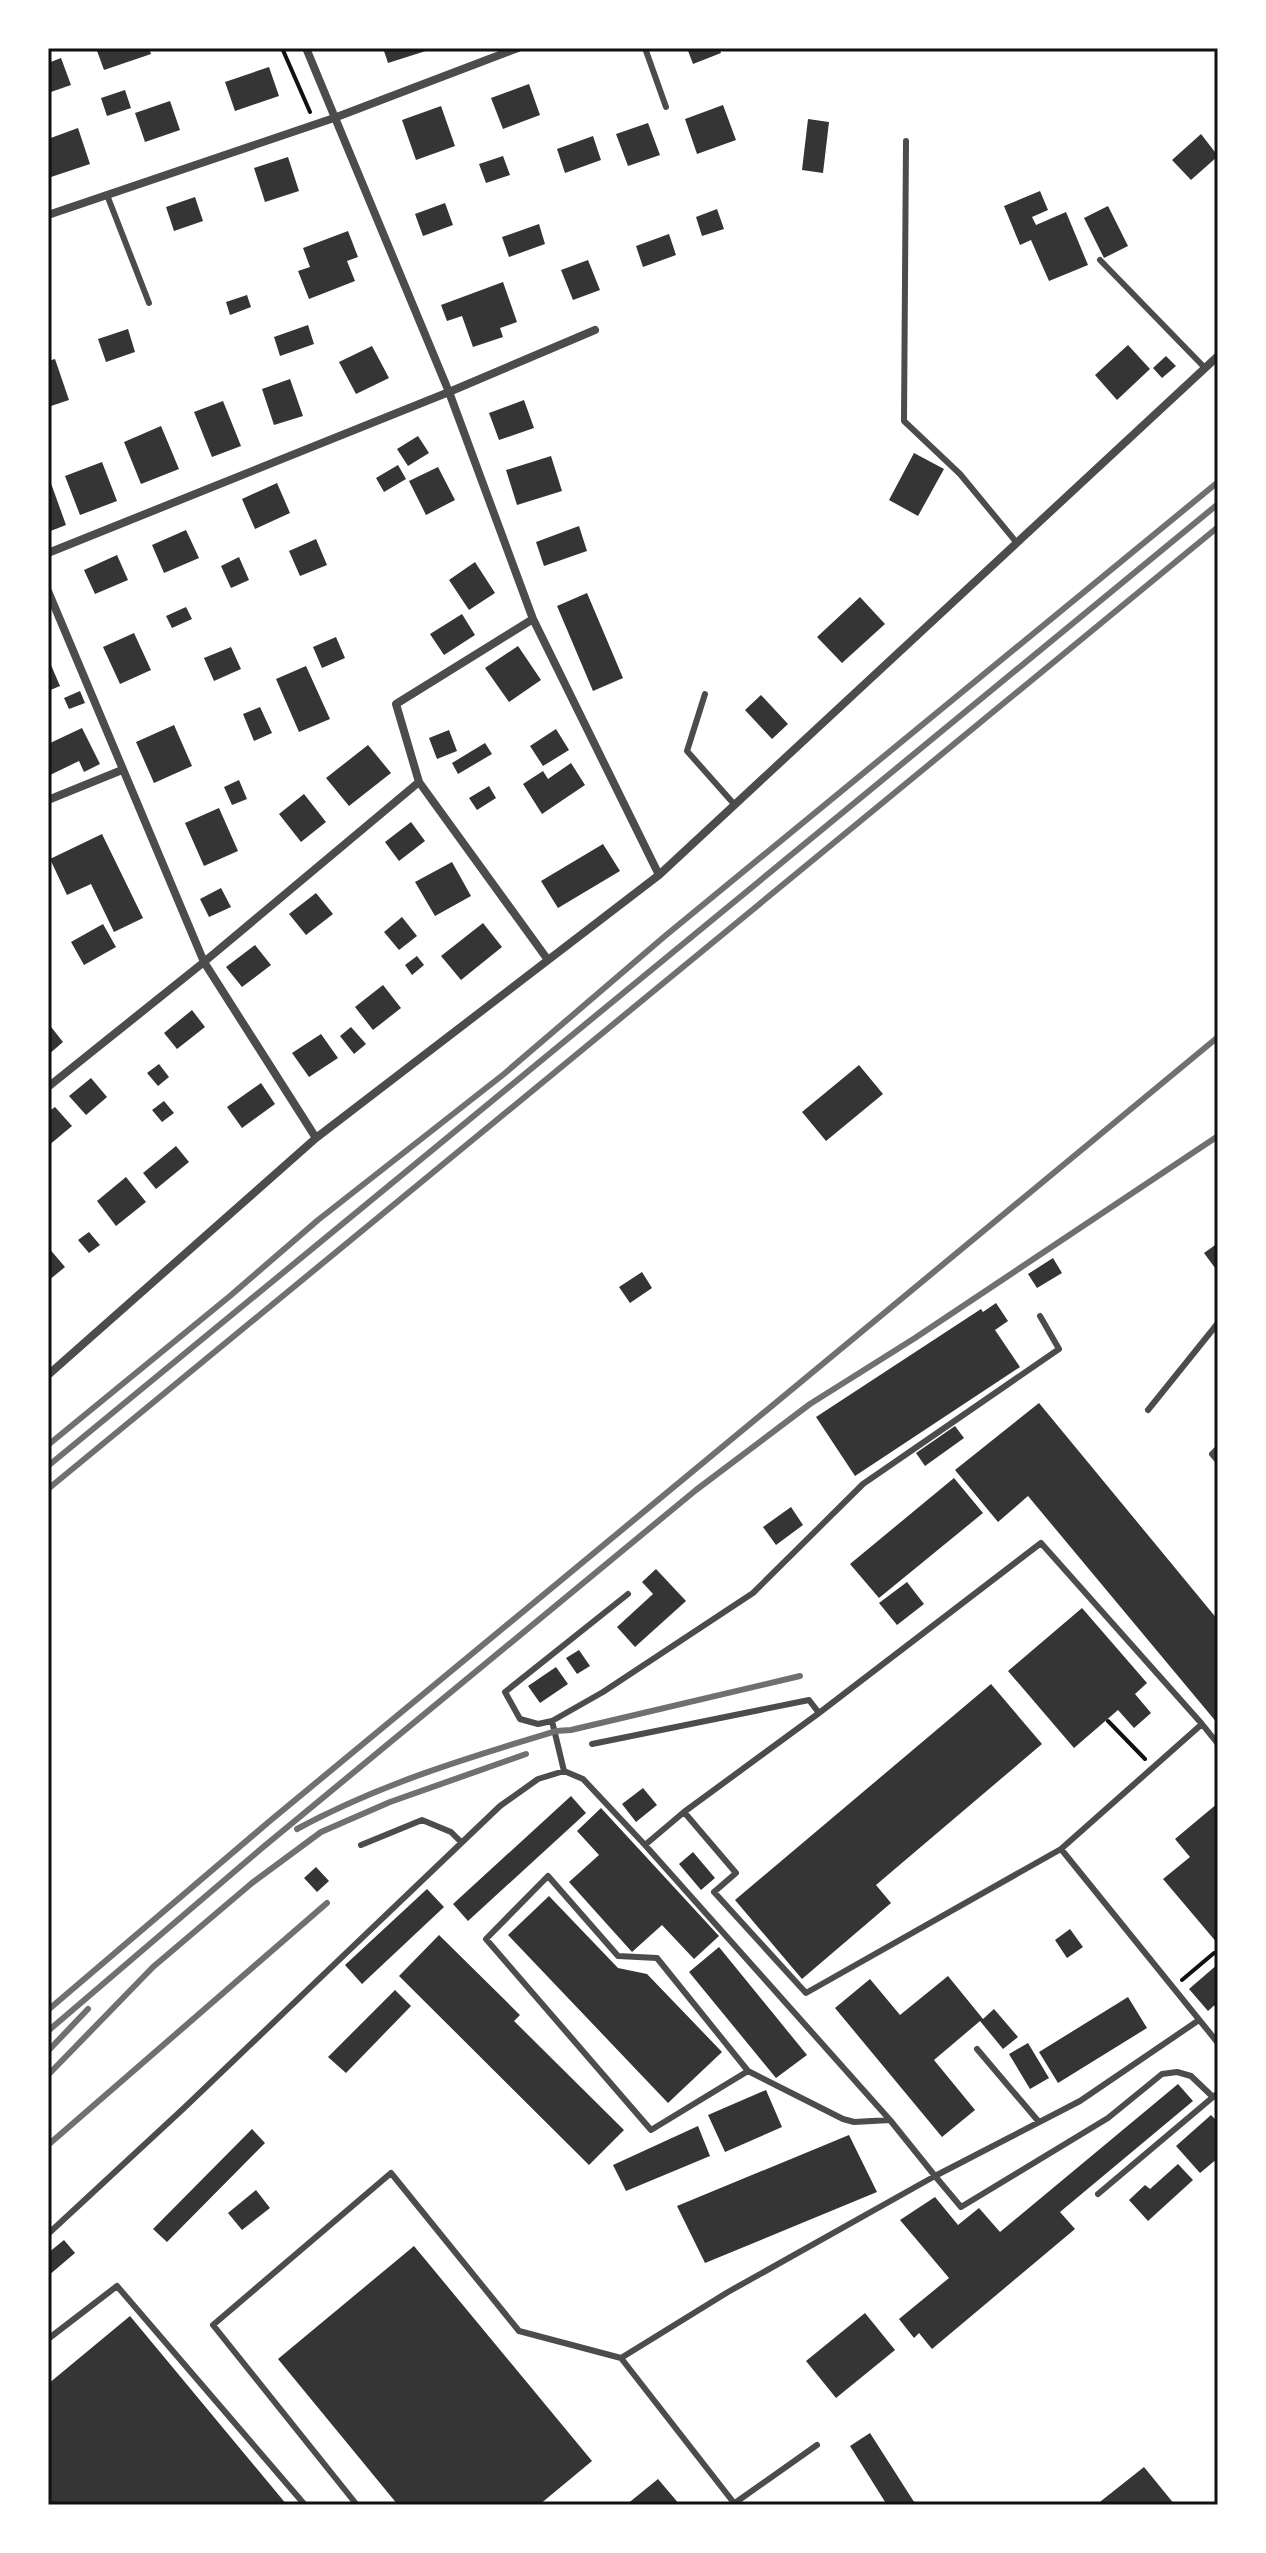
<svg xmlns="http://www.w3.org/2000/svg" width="1266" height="2553" font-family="Overpass,sans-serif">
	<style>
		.building { fill: #353535 }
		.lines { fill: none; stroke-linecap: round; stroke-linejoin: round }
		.path { stroke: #111; stroke-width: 4 }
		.service { stroke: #4c4c4c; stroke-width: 6 }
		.minor { stroke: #4c4c4c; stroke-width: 8 }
		.rail { stroke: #707070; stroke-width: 6 }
		.neatline { fill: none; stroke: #111; stroke-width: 3 }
	</style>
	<rect width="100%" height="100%" fill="#fff"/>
	<path class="building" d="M 96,48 L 149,48 L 151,54 L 104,70 Z
		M 383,48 L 432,48 L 432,49 L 388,63 Z
		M 687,48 L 719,48 L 721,53 L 693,64 Z
		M 61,58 L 71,85 L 48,93 L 48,63 Z
		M 269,67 L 279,96 L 235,111 L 225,82 Z
		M 529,84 L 540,115 L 503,129 L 491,98 Z
		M 125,90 L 131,108 L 107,116 L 101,98 Z
		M 170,101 L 180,130 L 145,142 L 135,113 Z
		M 723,105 L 736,140 L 697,154 L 685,119 Z
		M 441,106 L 455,146 L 416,160 L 402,120 Z
		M 808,119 L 829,122 L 823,173 L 802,170 Z
		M 648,123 L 660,155 L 628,166 L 616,134 Z
		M 78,128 L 90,164 L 48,178 L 48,139 Z
		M 1201,134 L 1218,156 L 1191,180 L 1172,160 Z
		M 593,136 L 601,160 L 565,173 L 557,149 Z
		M 503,156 L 510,175 L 486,183 L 479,164 Z
		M 288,157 L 299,191 L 265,202 L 254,168 Z
		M 1040,191 L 1048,210 L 1032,217 L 1036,225 L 1066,212 L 1088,265 L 1049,281 L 1031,240 L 1020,245 L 1004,206 Z
		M 195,197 L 203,221 L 174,231 L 166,207 Z
		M 445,203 L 453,225 L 423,236 L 415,214 Z
		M 1108,206 L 1128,246 L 1104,258 L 1084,218 Z
		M 717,209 L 724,229 L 702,236 L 696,217 Z
		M 539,224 L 545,244 L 509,257 L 502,237 Z
		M 348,231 L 358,257 L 347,261 L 355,281 L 309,299 L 298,271 L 310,267 L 303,248 Z
		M 669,234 L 676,255 L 643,267 L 636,246 Z
		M 588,260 L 600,290 L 573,300 L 561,270 Z
		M 503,282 L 517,322 L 500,328 L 503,337 L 473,347 L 462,316 L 447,321 L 441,305 Z
		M 247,295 L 251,307 L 230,315 L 226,302 Z
		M 308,325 L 314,344 L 280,356 L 274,337 Z
		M 128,329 L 135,352 L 106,362 L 98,339 Z
		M 1128,345 L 1150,369 L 1117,400 L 1095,375 Z
		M 372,346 L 389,378 L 356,394 L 339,362 Z
		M 1166,356 L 1176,366 L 1162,378 L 1153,368 Z
		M 55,359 L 69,400 L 48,407 L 48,361 Z
		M 290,379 L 303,416 L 274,425 L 262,389 Z
		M 524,400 L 534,428 L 499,440 L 489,413 Z
		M 223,401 L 241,446 L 212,457 L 194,412 Z
		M 161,426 L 179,469 L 141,484 L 124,442 Z
		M 418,436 L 429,453 L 408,466 L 397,449 Z
		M 914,453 L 944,469 L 918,516 L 889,500 Z
		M 551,456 L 562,491 L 517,505 L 506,470 Z
		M 102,462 L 117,501 L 80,515 L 65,476 Z
		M 398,465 L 406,479 L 384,492 L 376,478 Z
		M 438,467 L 455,500 L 426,515 L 409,481 Z
		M 48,475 L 66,525 L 48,532 Z
		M 277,483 L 290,513 L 255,529 L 242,499 Z
		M 579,526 L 587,551 L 544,566 L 536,542 Z
		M 186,530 L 199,558 L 164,573 L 152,545 Z
		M 316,539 L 327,565 L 300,576 L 289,551 Z
		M 117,555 L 128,580 L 95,594 L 84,570 Z
		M 239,557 L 249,580 L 231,588 L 221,566 Z
		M 475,562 L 495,593 L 469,610 L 449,580 Z
		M 587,593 L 623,678 L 593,691 L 557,606 Z
		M 860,597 L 885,624 L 842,663 L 817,637 Z
		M 186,607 L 192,619 L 172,628 L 166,616 Z
		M 462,614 L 475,635 L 444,655 L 430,634 Z
		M 134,633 L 151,670 L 120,684 L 103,647 Z
		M 336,637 L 345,658 L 322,668 L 313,647 Z
		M 518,646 L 541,680 L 509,702 L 485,668 Z
		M 231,647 L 241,669 L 214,681 L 204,658 Z
		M 48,658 L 60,686 L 48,691 Z
		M 306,666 L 330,719 L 299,732 L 276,679 Z
		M 80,691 L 85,703 L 69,709 L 64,698 Z
		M 761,695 L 788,724 L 772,739 L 745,710 Z
		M 260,707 L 272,733 L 254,741 L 243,714 Z
		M 174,725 L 192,766 L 154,783 L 136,742 Z
		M 82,728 L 100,764 L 84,772 L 79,761 L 48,776 L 48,744 Z
		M 556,729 L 569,750 L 543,766 L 530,746 Z
		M 449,730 L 457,751 L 437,759 L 429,738 Z
		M 485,743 L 492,754 L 458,774 L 452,763 Z
		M 368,745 L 391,773 L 349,806 L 326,778 Z
		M 571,763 L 585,785 L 542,814 L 523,784 L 543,771 L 548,779 Z
		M 239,780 L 247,799 L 232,805 L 224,787 Z
		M 489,786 L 496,798 L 477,810 L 469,798 Z
		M 304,794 L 326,822 L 301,842 L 279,814 Z
		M 219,808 L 238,851 L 204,866 L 185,823 Z
		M 411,822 L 425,841 L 399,861 L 385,842 Z
		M 102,834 L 143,918 L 114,932 L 91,884 L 67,895 L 50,859 Z
		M 603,844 L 620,871 L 558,908 L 541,881 Z
		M 452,862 L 471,896 L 435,916 L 415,882 Z
		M 221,888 L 231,907 L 209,917 L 200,899 Z
		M 316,893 L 333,914 L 306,935 L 289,914 Z
		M 402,917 L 417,936 L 399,950 L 384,932 Z
		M 483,923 L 502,947 L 461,980 L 441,956 Z
		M 103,924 L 116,947 L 84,965 L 71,942 Z
		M 255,945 L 271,965 L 242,987 L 226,967 Z
		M 417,956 L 424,965 L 412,975 L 405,965 Z
		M 383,985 L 401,1008 L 373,1030 L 355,1007 Z
		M 192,1010 L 205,1027 L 177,1049 L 164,1033 Z
		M 48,1023 L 63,1042 L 48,1055 Z
		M 351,1027 L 366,1044 L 354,1054 L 340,1036 Z
		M 321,1034 L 338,1058 L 309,1077 L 292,1053 Z
		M 159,1064 L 169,1077 L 158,1086 L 147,1073 Z
		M 859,1065 L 883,1094 L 826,1141 L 802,1112 Z
		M 91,1078 L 107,1097 L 86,1115 L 69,1096 Z
		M 261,1083 L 275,1104 L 242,1128 L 227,1107 Z
		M 164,1101 L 174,1113 L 162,1122 L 152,1110 Z
		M 55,1107 L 72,1126 L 48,1146 L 48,1112 Z
		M 176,1146 L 189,1162 L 156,1189 L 143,1173 Z
		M 126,1177 L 146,1202 L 116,1226 L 97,1201 Z
		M 89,1232 L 100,1245 L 89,1253 L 78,1240 Z
		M 1218,1243 L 1218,1272 L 1204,1253 Z
		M 48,1247 L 65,1267 L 48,1281 Z
		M 1053,1258 L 1062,1273 L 1037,1288 L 1028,1274 Z
		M 642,1272 L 652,1288 L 630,1303 L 619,1287 Z
		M 996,1303 L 1008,1321 L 995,1330 L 1020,1367 L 855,1476 L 816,1417 L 981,1309 L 983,1312 Z
		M 1039,1403 L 1218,1620 L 1218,1724 L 1028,1496 L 998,1522 L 955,1470 Z
		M 955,1426 L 964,1438 L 925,1466 L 916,1453 Z
		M 954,1478 L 983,1513 L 879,1598 L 850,1564 Z
		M 791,1507 L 803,1525 L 776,1545 L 763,1527 Z
		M 656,1569 L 686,1601 L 635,1647 L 617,1627 L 653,1594 L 642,1582 Z
		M 907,1582 L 924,1604 L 897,1625 L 879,1603 Z
		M 1082,1608 L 1147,1683 L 1135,1694 L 1151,1713 L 1134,1728 L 1118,1710 L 1074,1748 L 1008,1671 Z
		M 579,1650 L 590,1666 L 577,1674 L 566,1658 Z
		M 556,1667 L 568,1684 L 540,1703 L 528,1686 Z
		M 991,1684 L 1042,1744 L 876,1885 L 891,1903 L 802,1979 L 735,1900 Z
		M 643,1788 L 657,1805 L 636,1822 L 622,1804 Z
		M 571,1796 L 586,1813 L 468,1921 L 453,1904 Z
		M 1218,1803 L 1218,1944 L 1163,1879 L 1190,1857 L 1175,1839 Z
		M 601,1808 L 719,1936 L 694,1959 L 662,1925 L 632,1952 L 569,1882 L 599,1855 L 577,1831 Z
		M 693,1852 L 715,1878 L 701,1890 L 679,1864 Z
		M 316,1867 L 329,1881 L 317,1892 L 304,1878 Z
		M 427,1889 L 444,1907 L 362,1984 L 345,1965 Z
		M 549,1896 L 618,1968 L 647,1974 L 722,2052 L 668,2103 L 508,1935 Z
		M 1070,1929 L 1083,1947 L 1067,1958 L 1055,1940 Z
		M 439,1935 L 520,2015 L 514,2021 L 624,2130 L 589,2165 L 399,1976 Z
		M 719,1947 L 807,2055 L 776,2078 L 689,1972 Z
		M 1218,1964 L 1218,2002 L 1208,2011 L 1189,1989 Z
		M 948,1976 L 983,2019 L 994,2009 L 1018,2037 L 1003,2049 L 980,2021 L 934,2060 L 975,2110 L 942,2137 L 835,2008 L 870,1979 L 900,2015 Z
		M 395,1990 L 411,2006 L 346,2073 L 328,2057 Z
		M 1128,1997 L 1147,2028 L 1058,2083 L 1039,2052 Z
		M 1028,2043 L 1049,2078 L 1030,2089 L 1009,2054 Z
		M 1178,2084 L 1193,2101 L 1060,2212 L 1075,2229 L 932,2349 L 919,2333 L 914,2338 L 899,2319 L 949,2278 L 900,2220 L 935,2197 L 958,2225 L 979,2208 L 1000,2232 Z
		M 766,2090 L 782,2127 L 725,2152 L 708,2115 Z
		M 1211,2115 L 1218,2122 L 1218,2158 L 1200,2173 L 1176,2146 Z
		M 698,2126 L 710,2156 L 626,2191 L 613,2165 Z
		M 252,2129 L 265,2143 L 167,2242 L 153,2229 Z
		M 849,2135 L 877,2192 L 705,2263 L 677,2206 Z
		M 1178,2164 L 1193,2180 L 1148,2221 L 1129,2200 L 1145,2185 L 1150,2189 Z
		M 256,2190 L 270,2208 L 242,2230 L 228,2213 Z
		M 64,2240 L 75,2253 L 48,2276 L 48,2253 Z
		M 414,2246 L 592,2461 L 539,2505 L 398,2505 L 278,2359 Z
		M 865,2313 L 895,2350 L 836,2398 L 806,2361 Z
		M 130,2316 L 287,2505 L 48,2505 L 48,2384 Z
		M 870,2433 L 916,2505 L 887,2505 L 850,2446 Z
		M 1144,2467 L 1175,2505 L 1096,2505 Z
		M 658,2479 L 680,2505 L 626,2505 Z"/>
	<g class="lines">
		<path class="path" d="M 282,48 L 310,112
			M 1108,1721 L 1145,1759
			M 1182,1980 L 1214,1953 L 1218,1954
			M 1216,2004 L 1218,2006"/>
		<path class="service" d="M 645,48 L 666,107
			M 906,141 L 904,421 L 960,474 L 1017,543
			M 107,195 L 149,303
			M 1100,260 L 1205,368
			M 705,694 L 687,751 L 734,804
			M 1148,1410 L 1218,1323
			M 1218,1448 L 1212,1454 L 1218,1461
			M 552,1721 L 538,1724 L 520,1719 L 505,1692 L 628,1594
			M 1202,1724 L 1218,1744
			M 592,1744 L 809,1700 L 819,1713
			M 564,1771 L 552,1721 L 603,1692 L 753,1593 L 863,1484 L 1059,1349 L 1040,1316
			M 361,1845 L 422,1820 L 451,1832 L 461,1842
			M 645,1845 L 684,1812 L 819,1713 L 1041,1543 L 1202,1724 L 1061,1849 L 806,1993 L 714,1892 L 736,1873 L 684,1812
			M 1061,1849 L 1218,2043
			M 977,2049 L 1039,2122
			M 748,2071 L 651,2130 L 486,1939 L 548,1876 L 618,1956 L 657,1958 L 748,2071 L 843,2119 L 854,2122 L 890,2120
			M 1098,2194 L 1213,2097
			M 48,2234 L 184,2108 L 500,1806 L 538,1779 L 564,1771 L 583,1779 L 645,1845 L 890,2120 L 935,2176 L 1080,2101 L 1199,2020
			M 48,2339 L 117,2286 L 305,2505
			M 621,2358 L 734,2503
			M 357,2505 L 213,2325 L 391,2173 L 519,2331 L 621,2358 L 728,2292 L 935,2176 L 961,2207 L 1108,2118 L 1162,2074 L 1177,2072 L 1191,2076 L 1213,2097 L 1218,2093
			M 732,2505 L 817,2445"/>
		<path class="minor" d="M 306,48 L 449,392 L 533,619 L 659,875
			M 48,215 L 334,118 L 518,48
			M 48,553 L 449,392 L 595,330
			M 48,591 L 204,962 L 316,1138
			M 533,619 L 396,704 L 419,782 L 548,960
			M 48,800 L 122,770
			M 48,1087 L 204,962 L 419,782
			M 48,1375 L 316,1138 L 659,875 L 1218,356"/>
		<path class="rail" d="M 48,1445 L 230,1296 L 318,1220 L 504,1074 L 665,936 L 1218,482
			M 48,1466 L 1218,504
			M 48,1489 L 1218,527
			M 297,1829 C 380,1784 467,1758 556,1731 L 571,1730 L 800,1676
			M 48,2010 L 271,1820 L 1218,1037
			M 48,2031 L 262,1848 L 696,1490 L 810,1404 L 915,1338 L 1218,1136
			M 48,2051 L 88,2009
			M 48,2075 L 153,1967 L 252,1883 L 321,1832 L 390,1802 L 526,1754
			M 48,2145 L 327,1903"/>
	</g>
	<rect width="1266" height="2553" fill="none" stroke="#ffffff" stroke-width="100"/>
	<rect x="50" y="50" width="1166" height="2453" class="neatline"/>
</svg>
